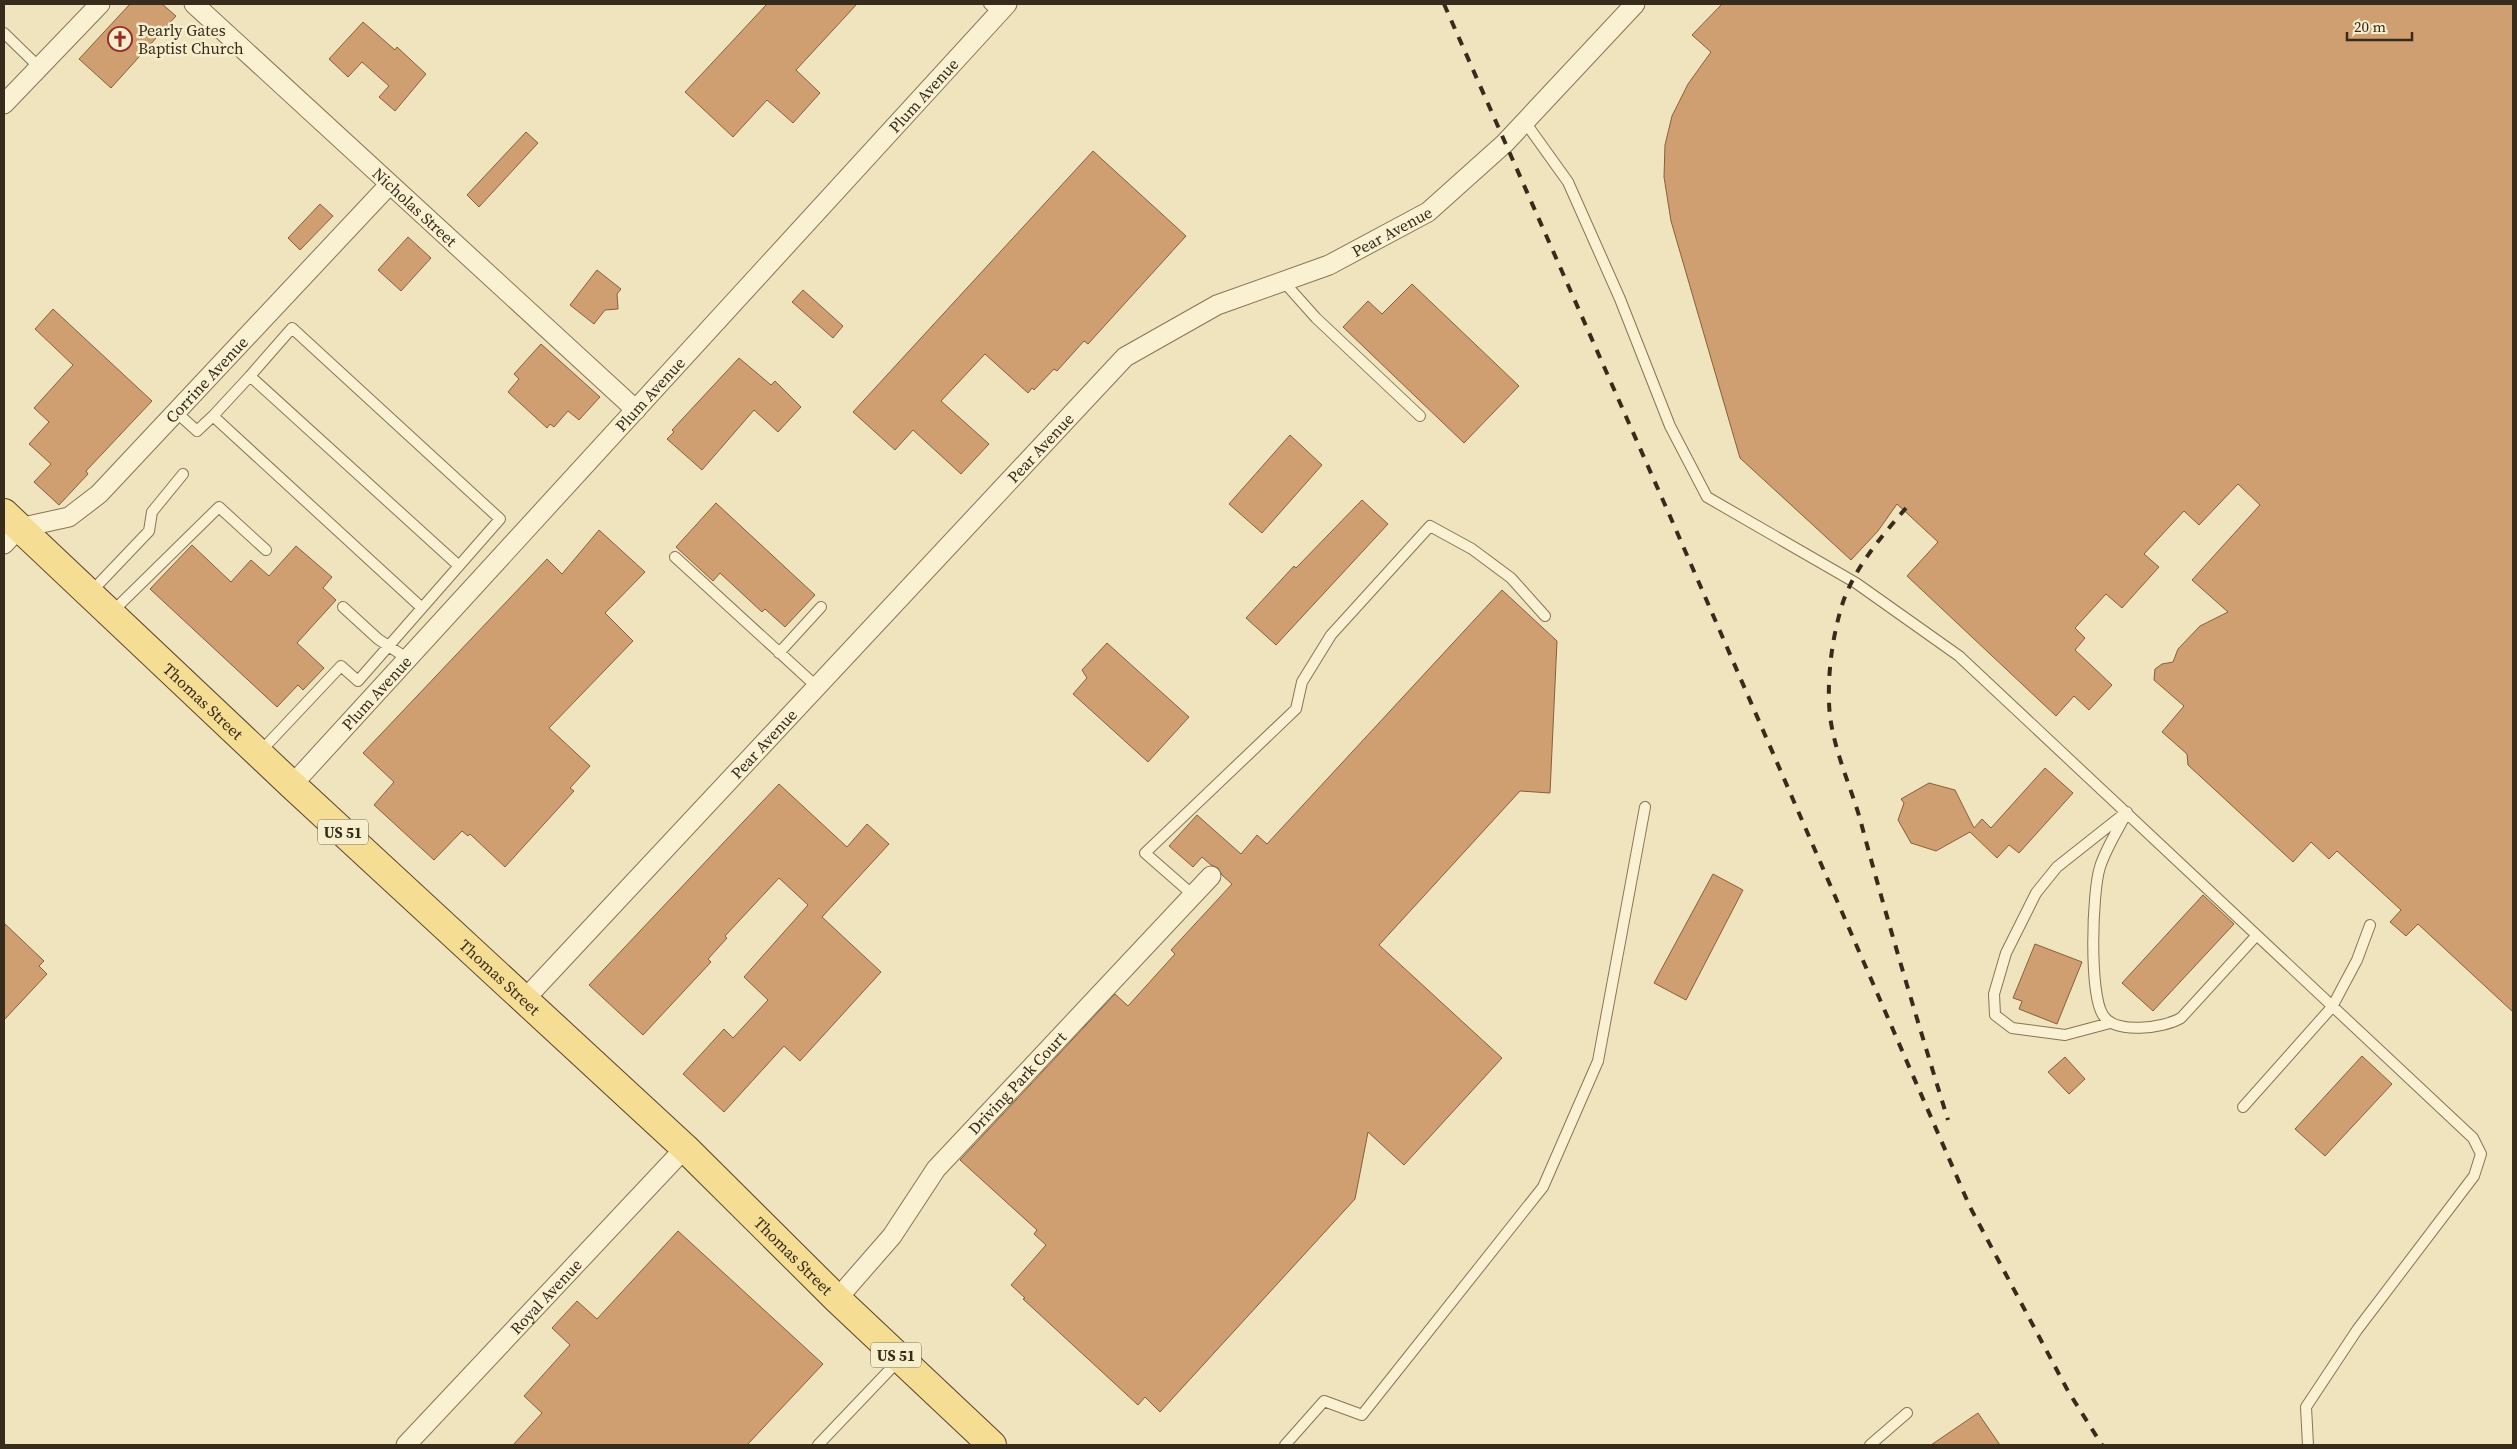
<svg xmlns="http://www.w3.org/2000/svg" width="2517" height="1449" font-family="'Source Serif 4',serif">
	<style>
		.building { fill: #cf9f72; stroke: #885f3b }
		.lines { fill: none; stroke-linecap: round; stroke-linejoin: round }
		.lane-casing { stroke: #887456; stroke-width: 12 }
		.street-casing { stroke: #887456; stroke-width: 21 }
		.primary-casing { stroke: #56422b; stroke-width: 30 }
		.lane { stroke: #faf1d2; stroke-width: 10 }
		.street { stroke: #faf1d2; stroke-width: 19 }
		.primary { stroke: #f5dd94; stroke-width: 28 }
		.rail { stroke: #372b1c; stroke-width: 4; stroke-dasharray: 9 9; stroke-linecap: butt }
		.labels { text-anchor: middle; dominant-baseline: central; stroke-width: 5; stroke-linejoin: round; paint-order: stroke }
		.shield { fill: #f7eece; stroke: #716651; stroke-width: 1 }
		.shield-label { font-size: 15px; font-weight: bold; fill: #372b1c }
		.poi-label { font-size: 16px; fill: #372b1c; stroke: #f7eece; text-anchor: start }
		.street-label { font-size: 16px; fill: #372b1c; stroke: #f7eece }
	</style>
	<rect width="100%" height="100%" fill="#efe4be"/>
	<path class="building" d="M 130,4 L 162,4 L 176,16 L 111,88 L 79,59 Z
		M 767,4 L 857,4 L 796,70 L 820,93 L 793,123 L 767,100 L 733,137 L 685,92 Z
		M 1722,4 L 2513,4 L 2513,1012 L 2418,924 L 2406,936 L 2390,922 L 2401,910 L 2337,851 L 2329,859 L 2311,842 L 2293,862 L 2188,765 L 2187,754 L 2162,732 L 2184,706 L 2154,680 L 2155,669 L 2162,664 L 2173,662 L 2178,649 L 2200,626 L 2228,612 L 2192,580 L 2260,505 L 2238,484 L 2199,525 L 2184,511 L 2144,554 L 2159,567 L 2122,608 L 2106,594 L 2075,628 L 2085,638 L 2075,650 L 2112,685 L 2089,710 L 2074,696 L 2056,716 L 1907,576 L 1938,542 L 1897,504 L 1878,531 L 1851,560 L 1740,458 L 1671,221 L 1664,177 L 1665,145 L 1672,116 L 1688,84 L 1711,52 L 1692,35 Z
		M 363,22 L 395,50 L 397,47 L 426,74 L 395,111 L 379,97 L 389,86 L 362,62 L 348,77 L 329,59 Z
		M 526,132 L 538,143 L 479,207 L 467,195 Z
		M 1093,151 L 1186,236 L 1088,344 L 1084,341 L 1057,371 L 1054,369 L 1034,390 L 1032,388 L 1028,393 L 985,354 L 941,401 L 989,444 L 961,474 L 913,430 L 895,450 L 853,412 Z
		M 320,204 L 333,216 L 300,250 L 288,238 Z
		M 408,237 L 431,258 L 401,291 L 378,270 Z
		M 597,270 L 621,289 L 617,294 L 618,309 L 605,310 L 594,324 L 570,305 Z
		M 1412,284 L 1519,386 L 1464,443 L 1343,327 L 1368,301 L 1382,314 Z
		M 803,290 L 843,326 L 833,338 L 792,302 Z
		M 53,309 L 152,401 L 86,471 L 88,474 L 59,505 L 34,482 L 51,464 L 29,444 L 49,422 L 34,408 L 73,365 L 35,329 Z
		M 541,344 L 600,397 L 579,420 L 568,411 L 554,427 L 550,424 L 547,428 L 508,392 L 519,379 L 514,374 Z
		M 739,358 L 771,385 L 775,381 L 801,407 L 778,432 L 754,410 L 702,470 L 667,439 L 674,432 L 672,430 Z
		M 1290,435 L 1322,465 L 1262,533 L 1229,504 Z
		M 1362,500 L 1388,524 L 1276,645 L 1246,618 L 1294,566 L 1296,568 Z
		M 716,503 L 815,595 L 785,627 L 765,609 L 762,612 L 720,573 L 713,581 L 676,547 Z
		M 599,530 L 645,572 L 605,613 L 633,641 L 549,728 L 590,766 L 570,788 L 574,791 L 505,867 L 470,834 L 468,836 L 462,831 L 434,860 L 374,805 L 394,782 L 363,753 L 547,559 L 562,574 Z
		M 192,545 L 231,582 L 251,560 L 269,576 L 296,546 L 332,577 L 323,588 L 336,600 L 297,643 L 324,668 L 303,690 L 298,685 L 277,707 L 150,589 Z
		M 1502,590 L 1557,641 L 1550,793 L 1520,791 L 1379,945 L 1502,1058 L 1404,1165 L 1368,1132 L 1355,1199 L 1160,1412 L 1145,1397 L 1138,1405 L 1023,1299 L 1025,1298 L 1011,1285 L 1046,1245 L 1034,1234 L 1037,1230 L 960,1160 L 1115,994 L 1128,1006 L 1175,954 L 1171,950 L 1232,884 L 1222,875 L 1218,868 L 1211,865 L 1202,857 L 1193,867 L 1169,846 L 1197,815 L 1241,854 L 1257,835 L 1267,844 Z
		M 1107,643 L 1189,717 L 1148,762 L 1073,694 L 1087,678 L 1082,670 Z
		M 2045,768 L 2073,793 L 2019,853 L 2009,845 L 1997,858 L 1970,832 L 1936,851 L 1911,843 L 1898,820 L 1904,803 L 1901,799 L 1929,783 L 1955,790 L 1974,828 L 1982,819 L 1991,828 Z
		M 779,784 L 847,847 L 867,824 L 889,844 L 822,917 L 881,972 L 800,1061 L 784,1046 L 724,1112 L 683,1074 L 724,1029 L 733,1038 L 768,1000 L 744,977 L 808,905 L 779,878 L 725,936 L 727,938 L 708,959 L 711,962 L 643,1035 L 589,985 Z
		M 1713,874 L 1743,890 L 1686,1000 L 1654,983 Z
		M 2203,895 L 2234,924 L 2153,1011 L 2122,983 Z
		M 4,923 L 44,961 L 39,966 L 47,974 L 4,1020 Z
		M 2035,944 L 2082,962 L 2057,1024 L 2019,1009 L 2022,1001 L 2013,998 Z
		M 2362,1056 L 2392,1084 L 2325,1156 L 2295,1129 Z
		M 2065,1057 L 2085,1079 L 2069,1094 L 2048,1072 Z
		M 678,1231 L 823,1364 L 747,1445 L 513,1445 L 542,1413 L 524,1396 L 570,1345 L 552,1328 L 577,1301 L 597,1319 Z
		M 1978,1413 L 2000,1445 L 1931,1445 Z"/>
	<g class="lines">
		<defs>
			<path id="lane" d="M 989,4 L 999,13
				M 4,33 L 40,68
				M 1525,122 L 1568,182 L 1620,299 L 1670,426 L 1707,497 L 1856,583 L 1959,656 L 2473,1138 L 2481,1154 L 2474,1176 L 2357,1330 L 2306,1407 L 2308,1445
				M 1283,281 L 1316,318 L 1420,416
				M 250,376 L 213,416 L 422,608
				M 176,412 L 197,431 L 213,416
				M 675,557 L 816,686
				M 90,593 L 149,531 L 152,512 L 183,474
				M 343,607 L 378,639 L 408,659
				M 111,613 L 219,507 L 266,550
				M 779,653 L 821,607
				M 259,753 L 341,666 L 358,681 L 500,519 L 292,328 L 250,376 L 459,566
				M 2127,812 C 2118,830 2106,848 2100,867 C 2092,892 2089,994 2103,1015 C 2115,1035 2164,1028 2181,1018 L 2256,936
				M 1193,895 L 1145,853 L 1296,709 L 1302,682 L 1331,635 L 1430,526 L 1472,549 L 1511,578 L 1545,616
				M 2110,1023 L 2065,1035 L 2012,1028 L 1995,1015 L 1994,994 L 2006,953 L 2036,893 L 2057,867 L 2124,814
				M 2243,1107 L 2332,1007 L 2357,960 L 2370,925
				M 818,1445 L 899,1360
				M 1285,1445 L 1324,1401 L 1362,1415 L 1543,1187 L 1598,1061 L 1645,807
				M 1870,1445 L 1907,1413"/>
			<g id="street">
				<path id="s1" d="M 194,4 L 636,410"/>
				<path d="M 4,104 L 100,4"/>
				<path id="s2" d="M 4,544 L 19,528 L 69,517 L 99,494 L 389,185"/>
				<path id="s3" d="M 292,785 L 1007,4"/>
				<path id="s4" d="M 524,1000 L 1125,357 L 1217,305 L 1329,265 L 1428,212 L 1505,143 L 1635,4"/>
				<path id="s5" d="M 837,1299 L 892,1236 L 936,1169 L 1211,876"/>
				<path id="s6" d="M 406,1445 L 685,1148"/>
			</g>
			<g id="primary">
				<path id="s7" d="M 4,513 L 292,785 L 685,1148 L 837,1299 L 992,1445"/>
			</g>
		</defs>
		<use href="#lane" class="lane-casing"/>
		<use href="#street" class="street-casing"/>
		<use href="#primary" class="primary-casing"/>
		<use href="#lane" class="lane"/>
		<use href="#street" class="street"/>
		<use href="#primary" class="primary"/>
		<path class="rail" d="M 1444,4 L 1673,523 L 1970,1207 L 2068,1391 L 2102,1445
			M 1906,508 C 1880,538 1850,573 1840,612 C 1832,641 1828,673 1829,702 C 1830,742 1849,781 1860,819 C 1887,920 1917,1020 1948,1120"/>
	</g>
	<defs>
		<symbol id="church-ring" viewBox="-11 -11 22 22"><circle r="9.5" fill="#f7eece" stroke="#9a2b24" stroke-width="1.5"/><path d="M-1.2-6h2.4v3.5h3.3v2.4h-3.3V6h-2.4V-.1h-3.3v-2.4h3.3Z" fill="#9a2b24"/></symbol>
	</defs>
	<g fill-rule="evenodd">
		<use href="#church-ring" x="106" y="25" width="28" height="28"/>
	</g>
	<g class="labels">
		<g class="shield">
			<rect x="318" y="819.5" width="50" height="25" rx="4"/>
			<rect x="871" y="1342.5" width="50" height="25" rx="4"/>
		</g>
		<g class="shield-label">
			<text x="343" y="832">US 51</text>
			<text x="896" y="1355">US 51</text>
		</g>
		<g class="poi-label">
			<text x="138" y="30">Pearly Gates<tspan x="138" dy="18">Baptist Church</tspan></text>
		</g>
		<g class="street-label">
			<text stroke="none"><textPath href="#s3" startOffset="935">Plum Avenue</textPath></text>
			<text stroke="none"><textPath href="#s1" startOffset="300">Nicholas Street</textPath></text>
			<text stroke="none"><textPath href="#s4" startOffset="1176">Pear Avenue</textPath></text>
			<text stroke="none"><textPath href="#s2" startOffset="268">Corrine Avenue</textPath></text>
			<text stroke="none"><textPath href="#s3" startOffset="530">Plum Avenue</textPath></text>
			<text stroke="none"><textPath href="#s4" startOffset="756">Pear Avenue</textPath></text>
			<text stroke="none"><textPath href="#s3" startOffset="125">Plum Avenue</textPath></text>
			<text stroke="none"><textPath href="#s7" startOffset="274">Thomas Street</textPath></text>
			<text stroke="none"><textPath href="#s4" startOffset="351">Pear Avenue</textPath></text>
			<text stroke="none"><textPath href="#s7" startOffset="679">Thomas Street</textPath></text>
			<text stroke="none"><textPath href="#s5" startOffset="282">Driving Park Court</textPath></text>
			<text stroke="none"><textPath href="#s7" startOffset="1084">Thomas Street</textPath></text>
			<text stroke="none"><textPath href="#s6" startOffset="204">Royal Avenue</textPath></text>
		</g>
	</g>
	<rect width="2517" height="1449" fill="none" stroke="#372b1c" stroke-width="10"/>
	<path d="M2347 32v8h65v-8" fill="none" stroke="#372b1c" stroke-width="2.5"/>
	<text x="2354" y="32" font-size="15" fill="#372b1c" stroke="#f7eece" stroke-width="4" paint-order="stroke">20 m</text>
</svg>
